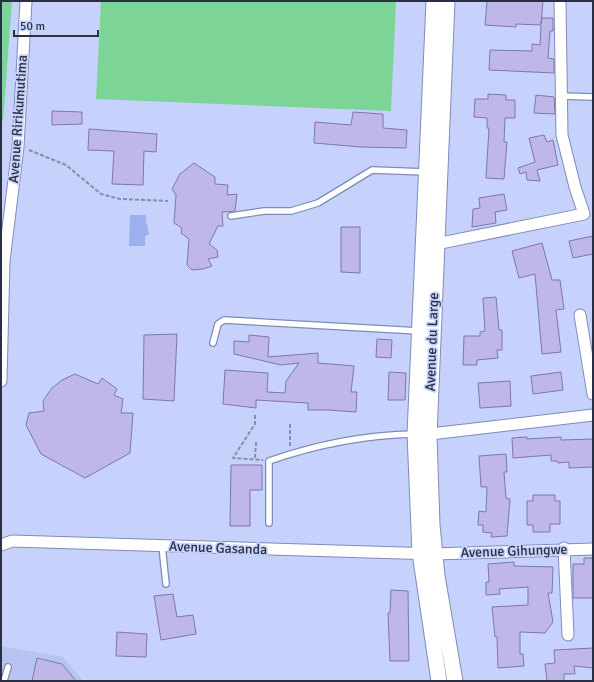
<svg xmlns="http://www.w3.org/2000/svg" width="594" height="682" font-family="Signika,sans-serif">
	<style>
		.built { fill: #b7c4f1 }
		.green { fill: #7cd496 }
		.water { fill: #9dafed }
		.building { fill: #bfb6ea; stroke: #7f77a7 }
		.lines { fill: none; stroke-linecap: round; stroke-linejoin: round }
		.lane-casing { stroke: #7e8cbb; stroke-width: 8 }
		.street-casing { stroke: #7e8cbb; stroke-width: 13 }
		.secondary-casing { stroke: #7e8cbb; stroke-width: 17 }
		.path { stroke: #858eae; stroke-width: 2; stroke-dasharray: 4 2; stroke-linecap: butt }
		.lane { stroke: #fff; stroke-width: 5.5 }
		.street { stroke: #fff; stroke-width: 11 }
		.secondary { stroke: #fff; stroke-width: 15 }
		.labels { text-anchor: middle; dominant-baseline: central; stroke-width: 3.5; stroke-linejoin: round; paint-order: stroke }
		.street-label { font-size: 14px; fill: #2a2f43; stroke: #c6d2fb }
	</style>
	<rect width="100%" height="100%" fill="#c6d2fb"/>
	<path class="built" d="M 1,646 L 63,657 L 83,681 L 1,681 Z"/>
	<path class="green" d="M 1,1 L 12,1 L 3,121 L 1,121 Z
		M 101,1 L 396,1 L 391,111 L 96,99 Z"/>
	<path class="water" d="M 130,215 L 146,215 C 145,222 148,227 149,234 L 145,236 L 145,246 L 129,246 Z"/>
	<path class="building" d="M 487,1 L 543,1 L 541,24 L 542,18 L 553,18 L 553,31 L 550,31 L 548,58 L 554,59 L 554,73 L 489,70 L 490,50 L 532,51 L 532,44 L 540,45 L 541,25 L 516,24 L 516,27 L 485,25 Z
		M 488,94 L 506,95 L 506,100 L 515,100 L 515,118 L 505,118 L 504,142 L 507,142 L 504,179 L 486,178 L 489,128 L 487,128 L 487,118 L 474,117 L 475,99 L 488,99 Z
		M 536,95 L 554,97 L 555,114 L 534,113 Z
		M 52,111 L 82,112 L 82,124 L 52,125 Z
		M 353,112 L 383,114 L 383,128 L 407,130 L 406,148 L 361,147 L 314,143 L 315,122 L 351,125 Z
		M 89,129 L 157,134 L 156,152 L 144,151 L 143,185 L 112,184 L 114,151 L 88,150 Z
		M 544,135 L 547,142 L 553,140 L 558,165 L 537,170 L 540,181 L 527,180 L 526,172 L 520,174 L 518,168 L 535,162 L 529,138 Z
		M 194,163 L 215,177 L 215,184 L 228,185 L 227,195 L 237,194 L 235,211 L 222,212 L 223,226 L 218,226 L 209,244 L 217,250 L 218,257 L 208,259 L 212,266 L 203,269 L 192,270 L 187,265 L 189,239 L 181,233 L 182,228 L 174,223 L 176,195 L 172,189 L 180,174 Z
		M 504,194 L 507,210 L 495,212 L 496,223 L 472,227 L 473,209 L 480,208 L 479,198 Z
		M 341,227 L 360,227 L 360,273 L 341,272 Z
		M 593,236 L 593,254 L 573,258 L 569,241 Z
		M 542,243 L 552,280 L 560,280 L 564,309 L 556,310 L 561,352 L 542,354 L 535,274 L 519,278 L 512,251 Z
		M 496,297 L 499,330 L 502,330 L 502,350 L 497,350 L 498,358 L 477,360 L 477,365 L 463,365 L 464,336 L 480,336 L 480,332 L 485,331 L 483,298 Z
		M 177,334 L 174,401 L 143,399 L 144,335 Z
		M 249,335 L 269,337 L 268,357 L 318,353 L 318,363 L 354,366 L 351,392 L 357,392 L 356,412 L 328,410 L 308,410 L 308,403 L 256,400 L 256,408 L 223,404 L 225,370 L 268,373 L 267,392 L 285,393 L 286,381 L 299,363 L 281,365 L 234,354 L 234,341 L 249,342 Z
		M 377,339 L 392,340 L 391,358 L 376,357 Z
		M 389,372 L 406,373 L 405,400 L 388,400 Z
		M 561,372 L 563,390 L 533,394 L 531,376 Z
		M 75,374 L 98,384 L 102,378 L 117,389 L 114,395 L 123,399 L 121,413 L 133,413 L 130,453 L 85,478 L 41,454 L 26,425 L 29,413 L 44,411 L 43,401 L 52,388 L 62,380 Z
		M 510,381 L 511,406 L 480,408 L 478,383 Z
		M 527,437 L 527,439 L 561,437 L 561,440 L 593,439 L 593,467 L 569,468 L 569,462 L 558,463 L 557,461 L 551,461 L 551,455 L 513,458 L 512,438 Z
		M 506,454 L 507,472 L 504,472 L 506,498 L 510,499 L 507,536 L 491,537 L 492,533 L 483,532 L 483,525 L 478,525 L 479,511 L 486,512 L 487,487 L 481,487 L 479,456 Z
		M 231,465 L 262,465 L 262,490 L 250,490 L 250,526 L 230,526 Z
		M 533,495 L 555,495 L 555,501 L 560,501 L 560,524 L 550,524 L 550,532 L 533,532 L 533,525 L 527,525 L 527,501 L 533,501 Z
		M 584,558 L 593,558 L 593,598 L 573,598 L 573,564 L 584,564 Z
		M 514,562 L 514,566 L 553,567 L 552,593 L 548,593 L 553,622 L 545,633 L 520,632 L 520,654 L 523,654 L 524,666 L 498,668 L 497,637 L 495,637 L 492,607 L 528,605 L 528,587 L 499,589 L 500,594 L 486,595 L 486,582 L 489,582 L 488,564 Z
		M 391,590 L 408,591 L 409,661 L 390,661 L 388,613 L 390,613 Z
		M 173,594 L 177,617 L 193,615 L 196,634 L 161,640 L 154,596 Z
		M 117,632 L 147,634 L 146,657 L 116,656 Z
		M 593,648 L 593,668 L 574,666 L 575,674 L 564,674 L 564,681 L 547,681 L 545,664 L 555,663 L 554,650 Z
		M 37,658 L 62,664 L 76,681 L 32,681 Z"/>
	<g class="lines">
		<defs>
			<path id="lane" d="M 561,96 L 593,97
				M 231,216 L 264,211 L 291,211 L 318,203 L 372,170 L 426,172
				M 213,343 L 218,324 L 224,320 L 419,331
				M 269,523 L 269,461 C 315,445 366,435 414,434
				M 162,546 L 166,584
				M 4,681 L 8,667"/>
			<path id="street" d="M 431,245 L 584,214 L 575,187 L 562,135 L 560,1
				M 580,315 L 593,394
				M 1,381 L 4,261 L 18,147 L 26,1
				M 422,435 L 593,415
				M 1,545 L 12,541 L 435,554 L 593,549
				M 564,548 L 568,635"/>
			<path id="secondary" d="M 434,1 L 415,434 L 420,553 L 439,681
				M 447,1 L 429,436 L 432,525 L 437,576 L 455,681"/>
		</defs>
		<use href="#lane" class="lane-casing"/>
		<use href="#street" class="street-casing"/>
		<use href="#secondary" class="secondary-casing"/>
		<path class="path" d="M 29,150 L 66,165 L 101,194 L 120,199 L 168,201
			M 255,415 L 255,424 L 233,458 L 263,460
			M 290,424 L 290,447
			M 255,458 L 256,442"/>
		<use href="#lane" class="lane"/>
		<use href="#street" class="street"/>
		<use href="#secondary" class="secondary"/>
	</g>
	<g class="labels">
		<g class="street-label">
			<text transform="translate(18 119) rotate(-86)">Avenue Ririkumutima</text>
			<text transform="translate(432 342) rotate(-88)">Avenue du Large</text>
			<text transform="translate(218 548) rotate(2)">Avenue Gasanda</text>
			<text transform="translate(514 551) rotate(-2)">Avenue Gihungwe</text>
		</g>
	</g>
	<rect width="594" height="682" fill="none" stroke="#2a2f43" stroke-width="4"/>
	<path d="M14 30v6h84v-6" fill="none" stroke="#2a2f43" stroke-width="2"/>
	<text x="20" y="30" font-size="12" fill="#2a2f43" stroke="#c6d2fb" stroke-width="3" paint-order="stroke">50 m</text>
</svg>
